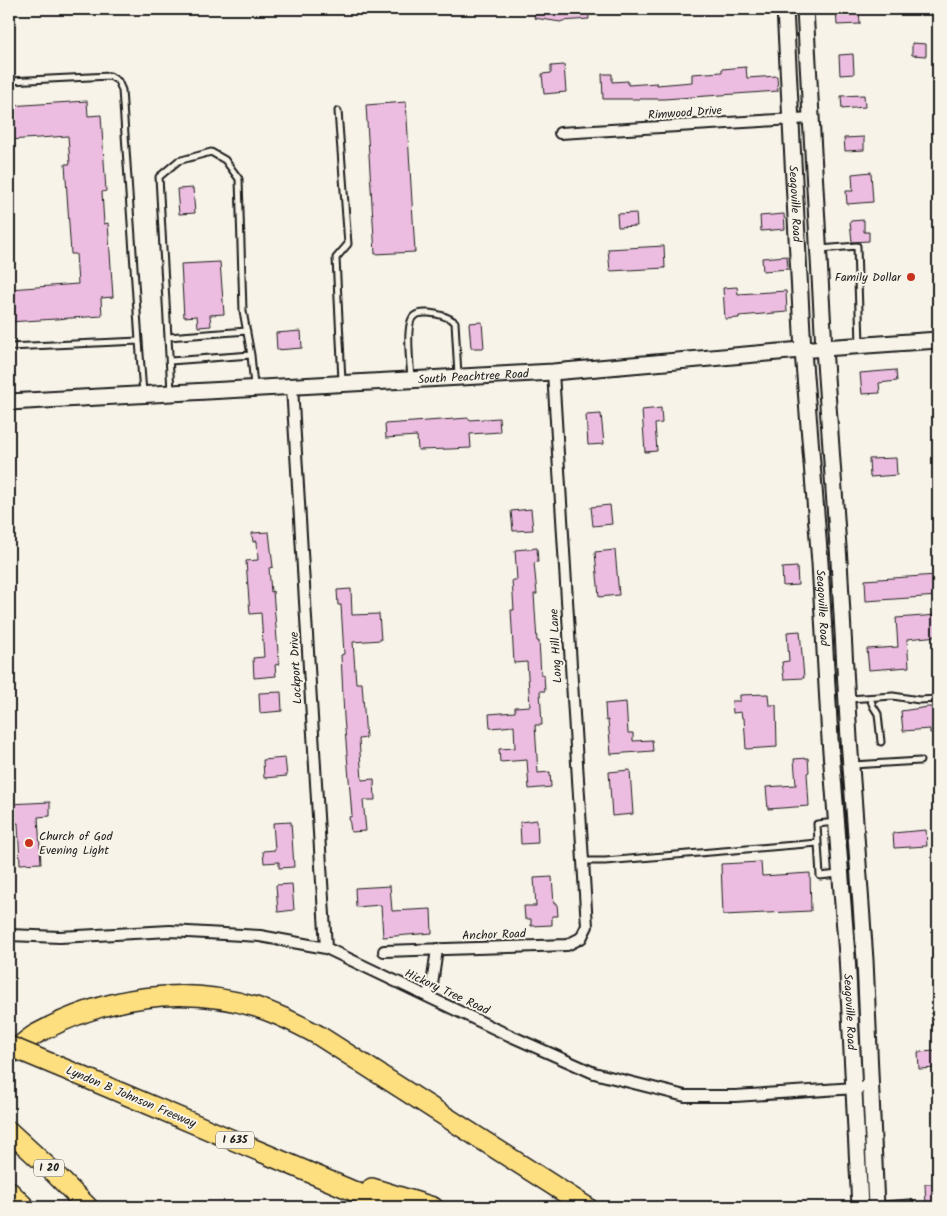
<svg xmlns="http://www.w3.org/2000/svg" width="947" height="1216" font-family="Kalam,sans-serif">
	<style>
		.building { fill: #ecbde0; stroke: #1c1c1c }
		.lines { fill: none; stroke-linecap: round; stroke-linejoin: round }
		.service-casing { stroke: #1c1c1c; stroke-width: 9 }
		.minor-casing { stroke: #1c1c1c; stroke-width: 14 }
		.secondary-casing { stroke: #1c1c1c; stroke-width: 19 }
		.motorway-casing { stroke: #1c1c1c; stroke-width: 22 }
		.service { stroke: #f7f3e8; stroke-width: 5 }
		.minor { stroke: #f7f3e8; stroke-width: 10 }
		.secondary { stroke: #f7f3e8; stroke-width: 15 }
		.motorway { stroke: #fedf80; stroke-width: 19 }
		.motorway-bridge-casing { stroke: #1c1c1c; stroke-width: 22; stroke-linecap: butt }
		.motorway-bridge { stroke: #fedf80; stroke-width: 19 }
		.poi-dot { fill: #c8321e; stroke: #f7f3e8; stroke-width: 2 }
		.labels { text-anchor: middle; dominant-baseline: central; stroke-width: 4; stroke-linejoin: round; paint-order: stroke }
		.shield { fill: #f7f3e8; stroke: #5e5c59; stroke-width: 1 }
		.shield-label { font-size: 11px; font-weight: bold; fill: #1c1c1c }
		.street-label { font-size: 12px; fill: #1c1c1c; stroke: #f7f3e8 }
		.poi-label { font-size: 12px; fill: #1c1c1c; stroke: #f7f3e8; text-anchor: end }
	</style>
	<rect width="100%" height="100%" fill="#f7f3e8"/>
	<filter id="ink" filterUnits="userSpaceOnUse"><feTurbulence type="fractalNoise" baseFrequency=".02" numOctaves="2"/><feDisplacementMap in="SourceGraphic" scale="10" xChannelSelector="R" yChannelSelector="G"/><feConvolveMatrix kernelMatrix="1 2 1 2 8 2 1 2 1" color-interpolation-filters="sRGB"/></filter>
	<g filter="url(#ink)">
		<path class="building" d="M 536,9 L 588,9 L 589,19 L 562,21 L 561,22 L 534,18 Z
			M 836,9 L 859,10 L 860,24 L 837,25 Z
			M 912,43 L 926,44 L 926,56 L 912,55 Z
			M 853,54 L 854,74 L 840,75 L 839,55 Z
			M 564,65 L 566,92 L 544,94 L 542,74 L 551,73 L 551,66 Z
			M 746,67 L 747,78 L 777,76 L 778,91 L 664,99 L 603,99 L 602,74 L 612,74 L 612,82 L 628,81 L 628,85 L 657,83 L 657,85 L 692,82 L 692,74 L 722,72 L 722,69 Z
			M 864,95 L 865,107 L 842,109 L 841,96 Z
			M 87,101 L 88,116 L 101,115 L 106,191 L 102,192 L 104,224 L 108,223 L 113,297 L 101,298 L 102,316 L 9,322 L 9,289 L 78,284 L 76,254 L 71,254 L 65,164 L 70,164 L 68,136 L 9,140 L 9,106 Z
			M 406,102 L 415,252 L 375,254 L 366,105 Z
			M 864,137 L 864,150 L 845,151 L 844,138 Z
			M 871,172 L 873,202 L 847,204 L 846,191 L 853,191 L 852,174 Z
			M 193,188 L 195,213 L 179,214 L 177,189 Z
			M 636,213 L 637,226 L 618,227 L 617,214 Z
			M 784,214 L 785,229 L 761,231 L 760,216 Z
			M 864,220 L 864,232 L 869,232 L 869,241 L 852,242 L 850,221 Z
			M 664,246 L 665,268 L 610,271 L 608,249 Z
			M 787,256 L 788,269 L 763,271 L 762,258 Z
			M 220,262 L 224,314 L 210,315 L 211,326 L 198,327 L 197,316 L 184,317 L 181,264 Z
			M 737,287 L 738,294 L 786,291 L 787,312 L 739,316 L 739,318 L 725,319 L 723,288 Z
			M 482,322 L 484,348 L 471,348 L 469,323 Z
			M 301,331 L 302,348 L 277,350 L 276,333 Z
			M 896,370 L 897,381 L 879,383 L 880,393 L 862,394 L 860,373 Z
			M 661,408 L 662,423 L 655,424 L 657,451 L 645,452 L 642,410 Z
			M 601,414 L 604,444 L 588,445 L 586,415 Z
			M 469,418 L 469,420 L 499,418 L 500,432 L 470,434 L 471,448 L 450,449 L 418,450 L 417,436 L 386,438 L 385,424 Z
			M 896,458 L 897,475 L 870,477 L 869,459 Z
			M 610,505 L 612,524 L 593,526 L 591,507 Z
			M 531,509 L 533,530 L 513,531 L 511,511 Z
			M 269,532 L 273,567 L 269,568 L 271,592 L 273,591 L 279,664 L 275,665 L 276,676 L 254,678 L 253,658 L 264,657 L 261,613 L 250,614 L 246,561 L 258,560 L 257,541 L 253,542 L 252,533 Z
			M 537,548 L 538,562 L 534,563 L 537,594 L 534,594 L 537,641 L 539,641 L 541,675 L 544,675 L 545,691 L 540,691 L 542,725 L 535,725 L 538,773 L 550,772 L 551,787 L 529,789 L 527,760 L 500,762 L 499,749 L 515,748 L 514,726 L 490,728 L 489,714 L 515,712 L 515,707 L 530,706 L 527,662 L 514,663 L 511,610 L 514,610 L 512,580 L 517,580 L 515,550 Z
			M 615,550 L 619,595 L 599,597 L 595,552 Z
			M 797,567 L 798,585 L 783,586 L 782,568 Z
			M 936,575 L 938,596 L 866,601 L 865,580 Z
			M 351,589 L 352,615 L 379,614 L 381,640 L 353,642 L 356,683 L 362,683 L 366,738 L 359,739 L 362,780 L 374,779 L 375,800 L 363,800 L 366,831 L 351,832 L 349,817 L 352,816 L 344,717 L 341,655 L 344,654 L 341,605 L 338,605 L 337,590 Z
			M 938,615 L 938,636 L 907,639 L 909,667 L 869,670 L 867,649 L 898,647 L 896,618 Z
			M 800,631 L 804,678 L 784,679 L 782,662 L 789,661 L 787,632 Z
			M 281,692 L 282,711 L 260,713 L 259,693 Z
			M 768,694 L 769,705 L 776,705 L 777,747 L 746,749 L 744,718 L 742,718 L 741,712 L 733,713 L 732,701 L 740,701 L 740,695 Z
			M 626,702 L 628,733 L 633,733 L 633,741 L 652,740 L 653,751 L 611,754 L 608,720 L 606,721 L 605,704 Z
			M 928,707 L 938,707 L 938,732 L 930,733 L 930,729 L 903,731 L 901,711 Z
			M 285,758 L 287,776 L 264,778 L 263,760 Z
			M 808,758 L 809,772 L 807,773 L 809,806 L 768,809 L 766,787 L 796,785 L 794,759 Z
			M 630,770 L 633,814 L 612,816 L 609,772 Z
			M 50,802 L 50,816 L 38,817 L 41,863 L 20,864 L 18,823 L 9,824 L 9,804 Z
			M 537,820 L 538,843 L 521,844 L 520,822 Z
			M 291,822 L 294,867 L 279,868 L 279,862 L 264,863 L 263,851 L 275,850 L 273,823 Z
			M 926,830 L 927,846 L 894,848 L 893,833 Z
			M 761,862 L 762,876 L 810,873 L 811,911 L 723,915 L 721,864 Z
			M 552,877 L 554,904 L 557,904 L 558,916 L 552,916 L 552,925 L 531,926 L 531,919 L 525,919 L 524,906 L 536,906 L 534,878 Z
			M 292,884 L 294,910 L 278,912 L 276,885 Z
			M 390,886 L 392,911 L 431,909 L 432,933 L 383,937 L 381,905 L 356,907 L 355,888 Z
			M 938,1051 L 938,1068 L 919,1069 L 918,1052 Z
			M 925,1184 L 938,1184 L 938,1207 L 926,1207 Z"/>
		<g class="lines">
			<defs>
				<path id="service" d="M 9,81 L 110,76 L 118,81 L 122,90 L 139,341 L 9,347
					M 338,111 L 348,244 L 336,258 L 342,381
					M 820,249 L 857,246 L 860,345
					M 168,337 L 247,331
					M 139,341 L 143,393
					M 170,361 L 251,355
					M 411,377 C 410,365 405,323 414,316 C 419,312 424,313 429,313 C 439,314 447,316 455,322 L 458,375
					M 171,391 L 159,177 L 178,161 L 211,152 L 225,160 L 239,179 L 243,311 L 251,355 L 254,386
					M 870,698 L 873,706 L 878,714 L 881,742
					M 849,699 L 893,696 L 919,700 L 938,699
					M 853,765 L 920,761
					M 818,843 L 817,824 L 836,822
					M 583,861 L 605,861 L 818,843 L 820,876 L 838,874
					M 879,1205 L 910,1203 L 910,1207"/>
				<path id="minor" d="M 560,133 L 811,118
					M 292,387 L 326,948
					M 9,935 L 60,937 L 170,931 L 260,936 L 326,948 L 504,1033 L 594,1073 L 685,1096 L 735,1096 L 871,1087
					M 384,951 L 567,945 L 581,938 L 587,926 L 553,372
					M 427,996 L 432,985 L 437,949"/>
				<g id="secondary">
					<path id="s1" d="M 785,9 L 803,351 L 820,563 L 830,739 L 847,955 L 860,1207"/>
					<path d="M 805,9 L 824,348 L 839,561 L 849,739 L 865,960 L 876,1207"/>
					<path id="s2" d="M 9,402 L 553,372 L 824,348 L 938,340"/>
				</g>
				<path id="motorway" d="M 9,1055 C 18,1048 26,1040 36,1034 C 104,997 181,984 256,1007 C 278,1014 298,1024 318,1035 L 587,1207
					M 79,1075 L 391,1207
					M 9,1131 L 48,1167 L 88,1207
					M 372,1188 L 433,1207
					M 9,1191 L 25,1207"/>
			</defs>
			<use href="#service" class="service-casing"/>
			<use href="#minor" class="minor-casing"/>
			<use href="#secondary" class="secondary-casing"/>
			<use href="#motorway" class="motorway-casing"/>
			<use href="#service" class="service"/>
			<use href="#minor" class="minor"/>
			<use href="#secondary" class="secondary"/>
			<use href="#motorway" class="motorway"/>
			<defs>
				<path id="motorway-bridge" d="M 9,1046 L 79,1075"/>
			</defs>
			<use href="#motorway-bridge" class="motorway-bridge-casing"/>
			<use href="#motorway-bridge" class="motorway-bridge"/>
		</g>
	</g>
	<g class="poi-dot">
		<circle cx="911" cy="277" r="5"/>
		<circle cx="29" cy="843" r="5"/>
	</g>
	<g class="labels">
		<g class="shield">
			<rect x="216" y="1131.5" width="38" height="17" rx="4"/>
			<rect x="34" y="1159.5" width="30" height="17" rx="4"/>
		</g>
		<g class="shield-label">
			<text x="235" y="1140">I 635</text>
			<text x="49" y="1168">I 20</text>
		</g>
		<g class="street-label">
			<text transform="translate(685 113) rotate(-4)">Rimwood Drive</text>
			<text stroke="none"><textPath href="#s1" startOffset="195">Seagoville Road</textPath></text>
			<text stroke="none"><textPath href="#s2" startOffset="465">South Peachtree Road</textPath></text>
			<text stroke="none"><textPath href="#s1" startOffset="600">Seagoville Road</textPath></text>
			<text transform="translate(556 646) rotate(-93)">Long Hill Lane</text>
			<text transform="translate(296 668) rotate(-93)">Lockport Drive</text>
			<text transform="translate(494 935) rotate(-2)">Anchor Road</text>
			<text transform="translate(447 992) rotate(25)">Hickory Tree Road</text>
			<text stroke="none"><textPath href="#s1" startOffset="1005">Seagoville Road</textPath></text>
			<text transform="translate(131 1097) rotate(23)">Lyndon B Johnson Freeway</text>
		</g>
		<g class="poi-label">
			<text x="901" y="277">Family Dollar</text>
			<text x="39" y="836" text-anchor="start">Church of God<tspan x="39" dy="14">Evening Light</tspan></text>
		</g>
	</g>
	<rect width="947" height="1216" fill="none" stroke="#f7f3e8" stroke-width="30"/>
	<rect x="15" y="15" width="917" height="1186" fill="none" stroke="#1c1c1c" stroke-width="2" filter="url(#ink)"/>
</svg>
